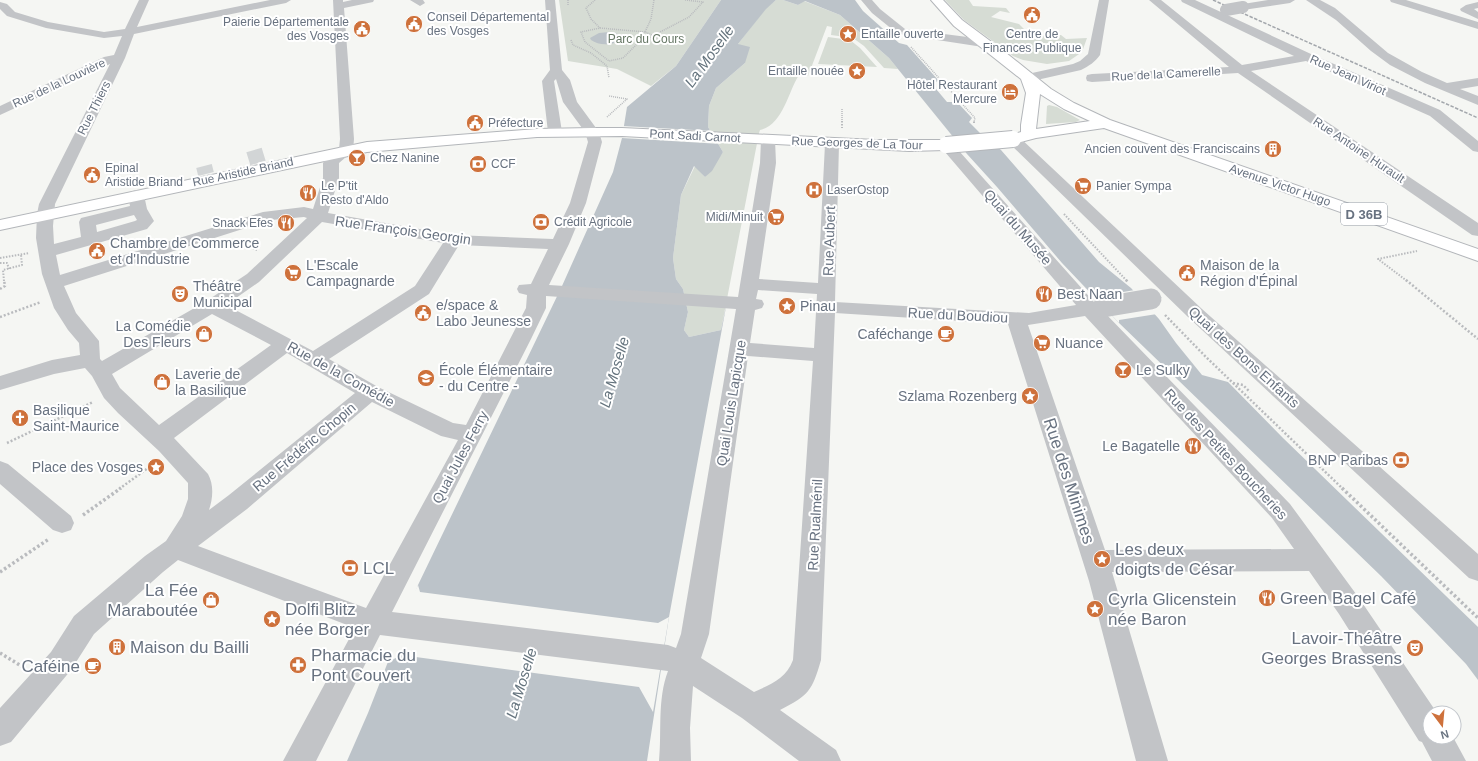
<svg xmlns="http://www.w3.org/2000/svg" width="1478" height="761" font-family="Arial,sans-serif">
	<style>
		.green { fill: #d6dcd4 }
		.water { fill: #bcc3c9 }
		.pier { fill: #f5f6f3 }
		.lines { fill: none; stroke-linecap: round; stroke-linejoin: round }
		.minor-tunnel { stroke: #d2d5d6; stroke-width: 16; stroke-dasharray: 16 8; stroke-linecap: butt }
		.major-casing { stroke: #b3b6ba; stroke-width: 2 }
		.path-far3 { stroke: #b9bbbe; stroke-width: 1.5; stroke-dasharray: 1 1; stroke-linecap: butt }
		.path-far2 { stroke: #b9bbbe; stroke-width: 2; stroke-dasharray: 1.5 1.5; stroke-linecap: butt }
		.path-far1 { stroke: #b9bbbe; stroke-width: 2.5; stroke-dasharray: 2 2; stroke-linecap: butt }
		.path { stroke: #b9bbbe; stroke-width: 3.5; stroke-dasharray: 2.5 2.5; stroke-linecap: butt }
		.minor { fill: #c2c4c7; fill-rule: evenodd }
		.major { fill: #fff; fill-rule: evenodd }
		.rail { stroke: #a3a7ac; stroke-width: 1.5; stroke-dasharray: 3.5 1.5; stroke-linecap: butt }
		.major-bridge-casing { stroke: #b3b6ba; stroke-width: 18; stroke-linecap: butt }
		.minor-bridge-far1 { stroke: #c2c4c7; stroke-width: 12 }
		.minor-bridge { stroke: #c2c4c7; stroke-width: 21 }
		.major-bridge { stroke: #fff; stroke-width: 16 }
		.labels { text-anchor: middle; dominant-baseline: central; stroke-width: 4; stroke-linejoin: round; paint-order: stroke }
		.far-poi-label { font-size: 12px; fill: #687280; stroke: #fff; text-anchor: start }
		.far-park-label { font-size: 12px; fill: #677866; stroke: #fff }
		.far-street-label { font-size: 12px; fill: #687280; stroke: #fff }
		.shield { fill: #fff; stroke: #959ca6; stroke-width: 1 }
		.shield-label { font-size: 13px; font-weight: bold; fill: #687280 }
		.street-label { font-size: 14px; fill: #687280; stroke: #fff }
		.poi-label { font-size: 14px; fill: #687280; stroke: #fff; text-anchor: start }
		.water-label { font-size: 15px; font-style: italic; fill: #64737d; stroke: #fff }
		.near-street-label { font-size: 17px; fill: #687280; stroke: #fff }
		.near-poi-label { font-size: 17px; fill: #687280; stroke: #fff; text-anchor: start }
	</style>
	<rect width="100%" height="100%" fill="#f5f6f3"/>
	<path class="green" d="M 559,0 L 721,0 L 676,66 L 651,86 L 617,69 L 568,61 Z
		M 776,0 L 783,0 L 798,5 L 804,1 L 840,15 L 889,58 L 898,69 L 884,68 L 864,46 L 853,38 L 831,35 L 832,27 L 827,26 L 808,76 L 799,75 C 788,92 783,125 760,130 L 759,133 L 721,330 L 689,337 L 684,330 L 688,312 L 683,289 L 676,279 L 673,258 L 681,195 L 695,166 L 705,177 L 723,152 L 708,127 L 709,106 L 716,88 L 745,63 L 738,44 L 766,8 Z
		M 945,0 L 969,0 L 973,6 L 1006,8 L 1010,13 L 1000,11 L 991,17 L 1019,24 L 1031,36 L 1061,35 L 1066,39 L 1087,38 L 1082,52 L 1069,61 L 1047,64 L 1023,60 L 1013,56 L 964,20 Z
		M 828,37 L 850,40 L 860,48 L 877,67 L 818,64 Z
		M 1049,105 L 1057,107 L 1080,120 L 1076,122 L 1046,124 L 1047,106 Z"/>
	<path class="water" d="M 721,0 L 776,0 L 766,9 L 738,44 L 750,47 L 745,63 L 716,88 L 709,106 L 708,127 L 723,152 L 712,171 L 705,177 L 694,166 L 681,195 L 673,258 L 676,279 L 683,289 L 688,312 L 684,330 L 689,337 L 721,330 L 728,296 L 669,617 L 647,761 L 347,761 L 368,713 L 418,585 L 562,286 L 613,172 L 622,138 L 627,107 L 676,66 Z
		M 783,0 L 855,0 L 863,11 L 899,43 L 907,45 L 939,81 L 931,83 L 947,102 L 957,102 L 972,118 L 969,122 L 981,134 L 1001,150 L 1099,262 L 1131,288 L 1159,319 L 1176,343 L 1202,375 L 1228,382 L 1283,438 L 1478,627 L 1478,680 L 1466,664 L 1381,576 L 1119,323 L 1062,263 L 997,187 L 967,154 L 889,58 L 840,15 L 805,1 L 798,5 Z
		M 609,32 L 618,34 L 622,38 C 615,46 599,46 591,40 L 590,38 L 599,33 Z"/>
	<path class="pier" d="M 622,126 L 712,131 L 721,144 L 622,138 L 620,137 Z
		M 1135,290 L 1157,314 L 1119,320 L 1119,323 L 1093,295 L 1099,296 Z
		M 418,585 L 420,592 L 658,623 L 669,617 L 653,712 L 639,687 L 401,655 L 385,664 L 407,607 Z"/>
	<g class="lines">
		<path class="minor-tunnel" d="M 254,150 L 258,163
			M 204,166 L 206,174"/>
		<defs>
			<path id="major" d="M 931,0 L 943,0 L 962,20 L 1005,52 L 1051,89 L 1074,103 L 1110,120 L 1478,249 L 1478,261 L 1104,128 L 1036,138 L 1013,144 L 1008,142 L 1005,139 L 1008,136 L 1021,132 L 1021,125 L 1026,93 L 1021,79 L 954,26 ZM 1040,94 L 1064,109 L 1090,121 L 1036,129 Z
				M 592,128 L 622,128 L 876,140 L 946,140 L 951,142 L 954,145 L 951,148 L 946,150 L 909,151 L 622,136 L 537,137 L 367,152 L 0,230 L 0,220 L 367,142 L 537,129 Z"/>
		</defs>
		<use href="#major" class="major-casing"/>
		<path class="path-far3" d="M 568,0 L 568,6
			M 595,0 L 586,8 L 591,19 L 600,28 L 581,32 L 585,42 L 609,61 L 623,58 L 637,44 L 689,17 L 703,2 L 685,0
			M 600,28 L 645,32
			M 652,35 L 645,32 L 651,19 L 654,0
			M 571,40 L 573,45 L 591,53 L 607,66 L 609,78
			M 911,47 L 975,118 L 974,122
			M 842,109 L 842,122
			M 607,117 L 627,99 L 609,96"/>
		<path class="path-far2" d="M 842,121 L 842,128
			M 974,123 L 974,121
			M 1064,214 L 1127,281
			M 239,243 L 257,250
			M 0,258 L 29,253
			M 0,263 L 7,263 L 9,269
			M 4,281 L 3,270 L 22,265 L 21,255
			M 1407,281 L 1378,259 L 1417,251"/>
		<path class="path-far1" d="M 1126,280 L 1128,282
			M 1406,280 L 1478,339
			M 0,289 L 5,286 L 4,280
			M 1165,315 L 1206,357 L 1343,489
			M 0,317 L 41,302
			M 1233,383 L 1243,385 L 1250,392
			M 7,443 L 93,402
			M 119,489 L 155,463"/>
		<path class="path" d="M 1342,488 L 1478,618
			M 83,515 L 121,488
			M 0,572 L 49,539
			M 0,653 L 23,667"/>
		<path class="minor" d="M 139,0 L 149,0 L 137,27 L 270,0 L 291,0 L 286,3 L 134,34 L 125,58 L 55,204 L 53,226 L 54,244 L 81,237 L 79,222 L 81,218 L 130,206 L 128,195 L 130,192 L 136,190 L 142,192 L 144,195 L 147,209 L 154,221 L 147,229 L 56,255 L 60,275 L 263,212 L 304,207 L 313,209 L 323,178 L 323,163 L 328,156 L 339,149 L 340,139 L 333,0 L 343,0 L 343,2 L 352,0 L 374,0 L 373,2 L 344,8 L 354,139 L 353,151 L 339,163 L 339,178 L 328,213 L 454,235 L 553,239 L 570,203 L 588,142 L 585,132 L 563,102 L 556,79 L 554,81 L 562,132 L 560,135 L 555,136 L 550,135 L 548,132 L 542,81 L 550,70 L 545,0 L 555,0 L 562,70 L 570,80 L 577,102 L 599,132 L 602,142 L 586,203 L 569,244 L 549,285 L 738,297 L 760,163 L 761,140 L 763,137 L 768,136 L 773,137 L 775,140 L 776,163 L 759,279 L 818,283 L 825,144 L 827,141 L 832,140 L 837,141 L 839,144 L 835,302 L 1029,313 L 1076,305 L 939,145 L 941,142 L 946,141 L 951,142 L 1094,302 L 1101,301 L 1108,303 L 1110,307 L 1108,311 L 1104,312 L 1290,504 L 1359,598 L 1437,713 L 1430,713 L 1430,737 L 1453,737 L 1466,761 L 1432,761 L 1422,742 L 1419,741 L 1339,614 L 1309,571 L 1112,572 L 1168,761 L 1136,761 L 1089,581 L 1008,324 L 835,313 L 821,660 C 812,691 809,695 780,710 L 836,750 L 841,761 L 799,761 L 742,718 L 693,686 L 690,728 L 691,761 L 659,761 C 662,732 657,700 668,671 L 380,635 L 316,761 L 283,761 L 355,628 L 178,560 L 163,572 L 94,634 L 71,670 L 11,742 L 0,746 L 0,708 L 51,652 L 74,616 L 145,556 L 166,541 L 182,516 L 188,499 L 188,483 L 159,451 L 118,413 L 104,398 L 92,376 L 85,368 L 54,374 L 0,390 L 0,376 L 52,360 L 80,355 L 79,343 L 68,330 L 54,308 L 42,274 L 36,238 L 37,214 L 39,204 L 110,64 L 0,115 L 0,106 L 104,57 L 114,55 L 122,36 L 104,38 L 46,28 L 7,16 L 0,9 L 0,2 L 7,4 L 15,12 L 48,22 L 104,32 L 125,29 ZM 134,215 L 137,220 L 135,221 L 97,232 L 96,225 ZM 304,217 L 307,218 L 247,274 L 205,302 L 102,361 L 100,359 L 99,341 L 76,313 L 64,286 L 271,220 ZM 322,222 L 443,243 L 415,286 L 313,351 L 226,305 L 259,282 ZM 459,245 L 548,249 L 531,284 L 519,285 L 517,289 L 519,293 L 527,295 L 526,308 L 466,425 L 453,423 L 378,387 L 329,359 L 429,294 ZM 758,290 L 817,294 L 814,348 L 750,343 L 755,310 L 762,308 L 764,304 L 762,300 L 756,299 ZM 546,296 L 736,309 L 681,634 L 676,648 L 668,645 L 392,612 L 531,339 L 546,308 ZM 212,314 L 271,345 L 159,425 L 120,388 L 112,374 ZM 1085,316 L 1272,518 L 1294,549 L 1105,550 L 1028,325 ZM 287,353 L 355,393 L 229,495 L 209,510 C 213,498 214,485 208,474 L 174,438 ZM 748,356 L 813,361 L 793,660 C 786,679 771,684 754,692 L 701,658 L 709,634 ZM 372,402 L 441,436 L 458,440 L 366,608 L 198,546 L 247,509 Z
			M 410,0 L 423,0 L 425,3 L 420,6 Z
			M 861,0 L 872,0 L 880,9 L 905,29 L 983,39 L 987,40 L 989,43 L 987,46 L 983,47 L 898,34 L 872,13 Z
			M 1099,0 L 1109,0 L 1100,55 C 1095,62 1089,66 1081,70 L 1028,82 L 1023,81 L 1022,78 L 1023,75 L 1073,64 L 1080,61 L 1088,54 Z
			M 1149,0 L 1161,0 L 1242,65 L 1294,56 L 1182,2 L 1181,0 L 1195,0 L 1311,54 L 1440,110 L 1478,141 L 1478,152 L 1473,151 L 1430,116 L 1306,61 L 1251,71 L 1478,223 L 1478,236 L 1472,235 L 1238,73 L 1092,82 L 1087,81 L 1086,78 L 1087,75 L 1092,74 L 1229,67 Z
			M 1268,0 L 1295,0 L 1290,3 L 1243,10 L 1238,7 L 1243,4 Z
			M 1306,0 L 1320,0 L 1335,8 L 1388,53 L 1422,72 L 1447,83 L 1478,78 L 1478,86 L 1460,89 L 1478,96 L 1478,105 L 1425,83 L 1390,65 L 1371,51 L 1336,20 Z
			M 1390,0 L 1406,0 L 1478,22 L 1478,29 L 1391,2 Z
			M 1478,2 L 1478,8 L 1474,9 L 1478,12 L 1478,19 L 1461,11 L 1460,9 L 1466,5 Z
			M 1013,135 L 1018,136 L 1202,309 L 1478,554 L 1478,581 L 1469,578 L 1188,317 L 1008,142 L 1006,139 L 1008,136 Z
			M 0,461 L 8,464 L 71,516 L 74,523 L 71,530 L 62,533 L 53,530 L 0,484 Z"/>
		<use href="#major" class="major"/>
		<path class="rail" d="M 1213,0 L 1478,118"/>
		<defs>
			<path id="major-bridge" d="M 946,145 L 1013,139"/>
		</defs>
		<use href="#major-bridge" class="major-bridge-casing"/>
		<path class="minor-bridge-far1" d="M 1226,10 L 1243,7"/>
		<path class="minor-bridge" d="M 1103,307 L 1151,299"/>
		<use href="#major-bridge" class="major-bridge"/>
	</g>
	<defs>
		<symbol id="civic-disc" viewBox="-11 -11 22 22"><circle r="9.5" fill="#ce713b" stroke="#fff"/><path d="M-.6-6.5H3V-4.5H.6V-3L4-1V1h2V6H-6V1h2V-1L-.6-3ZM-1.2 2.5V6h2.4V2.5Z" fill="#fff"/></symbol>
		<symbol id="sight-disc" viewBox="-11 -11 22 22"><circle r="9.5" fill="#ce713b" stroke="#fff"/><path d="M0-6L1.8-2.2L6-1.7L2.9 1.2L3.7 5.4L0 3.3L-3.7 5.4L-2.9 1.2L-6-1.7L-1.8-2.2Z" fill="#fff"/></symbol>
		<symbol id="hotel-disc" viewBox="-11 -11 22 22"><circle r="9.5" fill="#ce713b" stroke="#fff"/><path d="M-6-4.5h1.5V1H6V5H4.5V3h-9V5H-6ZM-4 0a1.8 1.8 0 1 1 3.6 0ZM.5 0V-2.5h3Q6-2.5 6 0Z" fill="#fff"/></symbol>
		<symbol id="building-disc" viewBox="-11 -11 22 22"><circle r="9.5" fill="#ce713b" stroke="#fff"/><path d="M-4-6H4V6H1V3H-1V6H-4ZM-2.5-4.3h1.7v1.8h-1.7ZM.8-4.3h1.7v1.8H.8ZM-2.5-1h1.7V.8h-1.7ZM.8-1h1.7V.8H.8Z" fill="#fff"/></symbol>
		<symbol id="bar-disc" viewBox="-11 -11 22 22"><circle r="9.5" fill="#ce713b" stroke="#fff"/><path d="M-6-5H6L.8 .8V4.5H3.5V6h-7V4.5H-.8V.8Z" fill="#fff"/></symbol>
		<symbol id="bank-disc" viewBox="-11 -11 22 22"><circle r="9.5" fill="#ce713b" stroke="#fff"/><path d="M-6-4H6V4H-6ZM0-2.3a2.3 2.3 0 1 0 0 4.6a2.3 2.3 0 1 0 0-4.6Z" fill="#fff"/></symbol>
		<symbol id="supermarket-disc" viewBox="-11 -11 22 22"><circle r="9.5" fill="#ce713b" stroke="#fff"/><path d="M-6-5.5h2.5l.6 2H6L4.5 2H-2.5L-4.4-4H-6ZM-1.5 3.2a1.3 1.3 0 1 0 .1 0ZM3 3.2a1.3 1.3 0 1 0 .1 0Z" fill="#fff"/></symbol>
		<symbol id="hospital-disc" viewBox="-11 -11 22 22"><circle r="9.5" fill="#ce713b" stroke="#fff"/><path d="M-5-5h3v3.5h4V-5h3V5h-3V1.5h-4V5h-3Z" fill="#fff"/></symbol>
		<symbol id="restaurant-disc" viewBox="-11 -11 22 22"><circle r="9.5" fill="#ce713b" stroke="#fff"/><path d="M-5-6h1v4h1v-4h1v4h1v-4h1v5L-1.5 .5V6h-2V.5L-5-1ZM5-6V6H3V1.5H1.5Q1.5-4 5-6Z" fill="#fff"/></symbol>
		<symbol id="theatre-disc" viewBox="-11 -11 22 22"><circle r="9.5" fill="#ce713b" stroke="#fff"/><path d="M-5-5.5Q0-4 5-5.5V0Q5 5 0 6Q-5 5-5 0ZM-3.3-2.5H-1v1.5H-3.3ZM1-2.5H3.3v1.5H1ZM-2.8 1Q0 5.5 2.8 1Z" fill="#fff"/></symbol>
		<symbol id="shop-disc" viewBox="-11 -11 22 22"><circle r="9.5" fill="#ce713b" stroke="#fff"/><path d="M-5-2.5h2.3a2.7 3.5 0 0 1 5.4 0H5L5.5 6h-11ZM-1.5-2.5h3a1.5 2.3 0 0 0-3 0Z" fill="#fff"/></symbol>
		<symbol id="cafe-disc" viewBox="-11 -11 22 22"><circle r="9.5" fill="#ce713b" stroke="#fff"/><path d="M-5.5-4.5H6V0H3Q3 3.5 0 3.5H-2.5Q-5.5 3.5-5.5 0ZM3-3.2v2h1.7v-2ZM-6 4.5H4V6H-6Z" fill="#fff"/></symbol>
		<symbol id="school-disc" viewBox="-11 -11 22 22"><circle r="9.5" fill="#ce713b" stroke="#fff"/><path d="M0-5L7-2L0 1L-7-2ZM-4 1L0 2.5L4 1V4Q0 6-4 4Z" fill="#fff"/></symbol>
		<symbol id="church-disc" viewBox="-11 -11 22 22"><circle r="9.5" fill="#ce713b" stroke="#fff"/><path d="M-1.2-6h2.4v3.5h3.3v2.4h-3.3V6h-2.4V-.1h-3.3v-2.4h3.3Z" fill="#fff"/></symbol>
		<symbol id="pharmacy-disc" viewBox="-11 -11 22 22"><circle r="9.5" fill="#ce713b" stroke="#fff"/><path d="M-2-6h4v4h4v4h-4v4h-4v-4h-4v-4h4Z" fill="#fff"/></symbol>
	</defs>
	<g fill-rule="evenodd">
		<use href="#civic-disc" x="1022" y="5" width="20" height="20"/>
		<use href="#civic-disc" x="404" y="14" width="20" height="20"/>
		<use href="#civic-disc" x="352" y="19" width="20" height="20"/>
		<use href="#sight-disc" x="838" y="24" width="20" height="20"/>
		<use href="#sight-disc" x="847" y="61" width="20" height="20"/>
		<use href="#hotel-disc" x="1000" y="82" width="20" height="20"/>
		<use href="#civic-disc" x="465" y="113" width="20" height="20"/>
		<use href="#building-disc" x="1263" y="139" width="20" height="20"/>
		<use href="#bar-disc" x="347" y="148" width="20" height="20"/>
		<use href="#bank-disc" x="468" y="154" width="20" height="20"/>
		<use href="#civic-disc" x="82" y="165" width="20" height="20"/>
		<use href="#supermarket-disc" x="1073" y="176" width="20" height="20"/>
		<use href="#hospital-disc" x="804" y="180" width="20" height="20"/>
		<use href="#restaurant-disc" x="298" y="183" width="20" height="20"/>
		<use href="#supermarket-disc" x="766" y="207" width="20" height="20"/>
		<use href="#bank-disc" x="531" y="212" width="20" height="20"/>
		<use href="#restaurant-disc" x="276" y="213" width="20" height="20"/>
		<use href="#civic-disc" x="87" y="241" width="20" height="20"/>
		<use href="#supermarket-disc" x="283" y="263" width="20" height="20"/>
		<use href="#civic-disc" x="1177" y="263" width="20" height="20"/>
		<use href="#theatre-disc" x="170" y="284" width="20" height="20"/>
		<use href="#restaurant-disc" x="1034" y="284" width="20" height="20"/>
		<use href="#sight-disc" x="777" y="296" width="20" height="20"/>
		<use href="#civic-disc" x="413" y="303" width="20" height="20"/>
		<use href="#shop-disc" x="194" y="324" width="20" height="20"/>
		<use href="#cafe-disc" x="936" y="324" width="20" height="20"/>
		<use href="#supermarket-disc" x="1032" y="333" width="20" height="20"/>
		<use href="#bar-disc" x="1113" y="360" width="20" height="20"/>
		<use href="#school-disc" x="416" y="368" width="20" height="20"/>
		<use href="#shop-disc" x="152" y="372" width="20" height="20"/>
		<use href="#sight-disc" x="1020" y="386" width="20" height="20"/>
		<use href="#church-disc" x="10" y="408" width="20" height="20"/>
		<use href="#restaurant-disc" x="1183" y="436" width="20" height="20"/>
		<use href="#bank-disc" x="1391" y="450" width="20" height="20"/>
		<use href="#sight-disc" x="146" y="457" width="20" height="20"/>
		<use href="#sight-disc" x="1092" y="549" width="20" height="20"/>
		<use href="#bank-disc" x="340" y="558" width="20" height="20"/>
		<use href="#restaurant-disc" x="1257" y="588" width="20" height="20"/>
		<use href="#shop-disc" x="201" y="590" width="20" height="20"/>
		<use href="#sight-disc" x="1085" y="599" width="20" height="20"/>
		<use href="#sight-disc" x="262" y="609" width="20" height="20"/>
		<use href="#building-disc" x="107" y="637" width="20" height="20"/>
		<use href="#theatre-disc" x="1405" y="638" width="20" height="20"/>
		<use href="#pharmacy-disc" x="288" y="655" width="20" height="20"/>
		<use href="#cafe-disc" x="83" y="656" width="20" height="20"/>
	</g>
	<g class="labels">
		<g class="far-poi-label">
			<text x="427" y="17">Conseil Départemental<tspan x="427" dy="14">des Vosges</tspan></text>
			<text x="349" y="22" text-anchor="end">Paierie Départementale<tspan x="349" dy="14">des Vosges</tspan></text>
			<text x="861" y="34">Entaille ouverte</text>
			<text x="1032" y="34" text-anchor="middle">Centre de<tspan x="1032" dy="14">Finances Publique</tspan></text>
			<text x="844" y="71" text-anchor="end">Entaille nouée</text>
			<text x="997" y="85" text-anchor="end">Hôtel Restaurant<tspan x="997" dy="14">Mercure</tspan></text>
			<text x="488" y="123">Préfecture</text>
			<text x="1260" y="149" text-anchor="end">Ancien couvent des Franciscains</text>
			<text x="370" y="158">Chez Nanine</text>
			<text x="491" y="164">CCF</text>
			<text x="105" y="168">Epinal<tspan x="105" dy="14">Aristide Briand</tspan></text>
			<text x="321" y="186">Le P'tit<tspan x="321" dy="14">Resto d'Aldo</tspan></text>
			<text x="1096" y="186">Panier Sympa</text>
			<text x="827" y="190">LaserOstop</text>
			<text x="763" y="217" text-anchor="end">Midi/Minuit</text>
			<text x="554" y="222">Crédit Agricole</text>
			<text x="273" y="223" text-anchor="end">Snack Efes</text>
		</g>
		<g class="far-park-label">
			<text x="646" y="39">Parc du Cours</text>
		</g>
		<g class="far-street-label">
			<text transform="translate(1166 74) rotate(-3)">Rue de la Camerelle</text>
			<text transform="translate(1348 75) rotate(24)">Rue Jean Viriot</text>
			<text transform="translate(59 83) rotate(-25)">Rue de la Louvière</text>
			<text transform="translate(94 108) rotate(-63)">Rue Thiers</text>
			<text transform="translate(695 136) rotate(3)">Pont Sadi Carnot</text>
			<text transform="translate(857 143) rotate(2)">Rue Georges de La Tour</text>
			<text transform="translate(1359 150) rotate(34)">Rue Antoine Hurault</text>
			<text transform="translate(243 172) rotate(-12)">Rue Aristide Briand</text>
			<text transform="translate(1280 185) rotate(19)">Avenue Victor Hugo</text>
		</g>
		<rect class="shield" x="1341" y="203" width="46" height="22" rx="3"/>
		<g class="shield-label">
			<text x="1364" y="214">D 36B</text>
		</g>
		<g class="street-label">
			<text transform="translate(1018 227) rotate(49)">Quai du Musée</text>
			<text transform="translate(403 230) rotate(8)">Rue François Georgin</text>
			<text transform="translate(829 241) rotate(-88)">Rue Aubert</text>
			<text transform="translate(958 315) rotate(3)">Rue du Boudiou</text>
			<text transform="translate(1244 357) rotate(42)">Quai des Bons Enfants</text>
			<text transform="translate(341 374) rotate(29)">Rue de la Comédie</text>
			<text transform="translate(731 403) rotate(-81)">Quai Louis Lapicque</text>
			<text transform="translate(304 447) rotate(-40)">Rue Frédéric Chopin</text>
			<text transform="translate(1226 454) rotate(47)">Rue des Petites Boucheries</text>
			<text transform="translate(460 457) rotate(-62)">Quai Jules Ferry</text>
			<text transform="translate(815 525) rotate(-87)">Rue Rualménil</text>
		</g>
		<g class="poi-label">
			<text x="110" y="243">Chambre de Commerce<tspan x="110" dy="16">et d'Industrie</tspan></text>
			<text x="306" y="265">L'Escale<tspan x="306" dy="16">Campagnarde</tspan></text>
			<text x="1200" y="265">Maison de la<tspan x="1200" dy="16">Région d'Épinal</tspan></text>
			<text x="193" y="286">Théâtre<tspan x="193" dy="16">Municipal</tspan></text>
			<text x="1057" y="294">Best Naan</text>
			<text x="436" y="305">e/space &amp;<tspan x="436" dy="16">Labo Jeunesse</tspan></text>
			<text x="800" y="306">Pinau</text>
			<text x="191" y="326" text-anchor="end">La Comédie<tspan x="191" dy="16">Des Fleurs</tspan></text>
			<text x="933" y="334" text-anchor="end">Caféchange</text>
			<text x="1055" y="343">Nuance</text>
			<text x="439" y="370">École Élémentaire<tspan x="439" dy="16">- du Centre -</tspan></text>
			<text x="1136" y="370">Le Sulky</text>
			<text x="175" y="374">Laverie de<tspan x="175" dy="16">la Basilique</tspan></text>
			<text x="1017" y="396" text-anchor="end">Szlama Rozenberg</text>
			<text x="33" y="410">Basilique<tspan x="33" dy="16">Saint-Maurice</tspan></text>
			<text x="1180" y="446" text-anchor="end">Le Bagatelle</text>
			<text x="1388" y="460" text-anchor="end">BNP Paribas</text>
			<text x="143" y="467" text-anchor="end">Place des Vosges</text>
		</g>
		<g class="water-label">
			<text transform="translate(709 56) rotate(-54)">La Moselle</text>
			<text transform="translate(614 372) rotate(-74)">La Moselle</text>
			<text transform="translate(521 683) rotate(-73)">La Moselle</text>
		</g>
		<g class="near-street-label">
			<text transform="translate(1069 481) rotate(72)">Rue des Minimes</text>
		</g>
		<g class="near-poi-label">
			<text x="1115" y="549">Les deux<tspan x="1115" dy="20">doigts de César</tspan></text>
			<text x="363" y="568">LCL</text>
			<text x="198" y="590" text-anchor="end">La Fée<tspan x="198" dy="20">Maraboutée</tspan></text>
			<text x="1280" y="598">Green Bagel Café</text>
			<text x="1108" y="599">Cyrla Glicenstein<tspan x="1108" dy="20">née Baron</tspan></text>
			<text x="285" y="609">Dolfi Blitz<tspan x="285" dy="20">née Borger</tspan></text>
			<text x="1402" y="638" text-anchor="end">Lavoir-Théâtre<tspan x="1402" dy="20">Georges Brassens</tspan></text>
			<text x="130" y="647">Maison du Bailli</text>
			<text x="311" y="655">Pharmacie du<tspan x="311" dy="20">Pont Couvert</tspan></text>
			<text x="80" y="666" text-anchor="end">Caféine</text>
		</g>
	</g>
	<g transform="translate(1442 725) rotate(164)"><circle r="19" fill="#ffffff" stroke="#c3c7cc"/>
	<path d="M0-3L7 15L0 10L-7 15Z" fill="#ce713b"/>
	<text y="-6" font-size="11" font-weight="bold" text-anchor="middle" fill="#687280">N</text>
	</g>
</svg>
